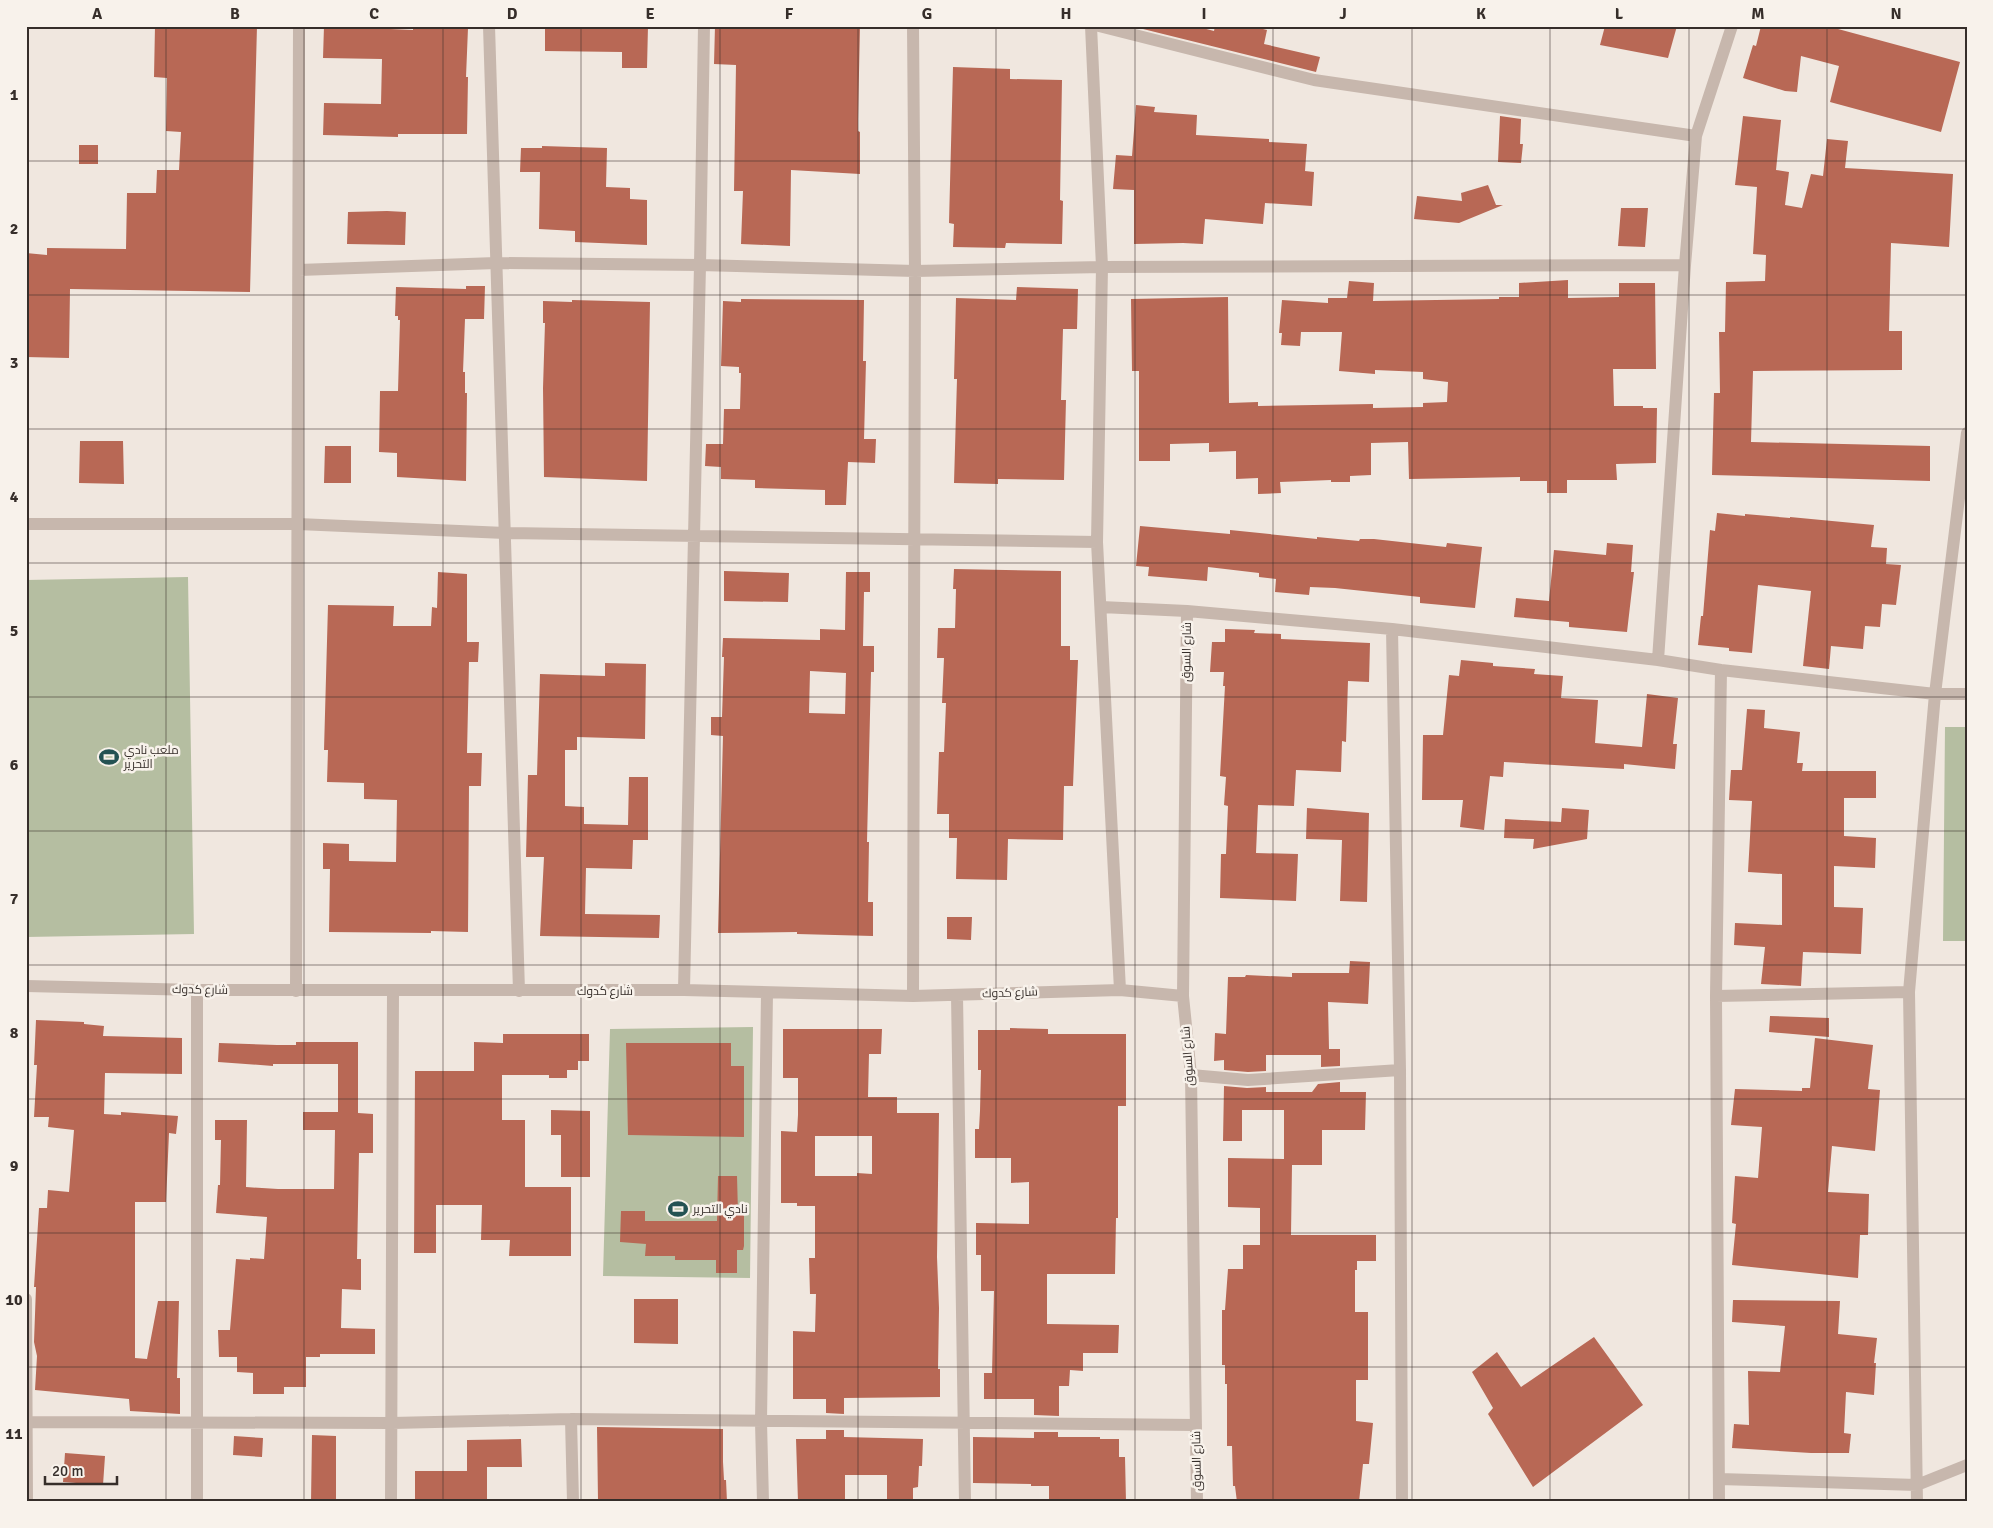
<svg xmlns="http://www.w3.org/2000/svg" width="1993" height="1528" font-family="Signika,Cairo,sans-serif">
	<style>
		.green { fill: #b5bea1 }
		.building { fill: #b86855; fill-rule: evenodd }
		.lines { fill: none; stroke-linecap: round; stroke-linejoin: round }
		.minor { stroke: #c7b7ad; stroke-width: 12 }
		.grid { fill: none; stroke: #362e2a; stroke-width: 1; stroke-opacity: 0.55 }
		.labels { text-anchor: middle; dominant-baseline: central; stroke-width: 5; stroke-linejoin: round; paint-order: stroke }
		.street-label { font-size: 12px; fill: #362e2a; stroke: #f8f2eb }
		.poi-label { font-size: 12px; fill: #362e2a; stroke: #f8f2eb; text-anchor: start }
		.neatline { fill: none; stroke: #362e2a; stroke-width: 2 }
		.grid-label { font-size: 16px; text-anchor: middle; font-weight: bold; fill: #362e2a }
	</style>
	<rect width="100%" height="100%" fill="#f0e7df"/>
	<path class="green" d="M 188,577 L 194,934 L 26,937 L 26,580 Z
		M 1945,727 L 1967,727 L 1967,941 L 1943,941 Z
		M 753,1027 L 750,1278 L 603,1276 L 610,1029 Z"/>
	<path class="building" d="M 155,26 L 257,26 L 250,292 L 70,289 L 69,358 L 26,357 L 26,253 L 47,255 L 47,248 L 126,249 L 127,193 L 156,193 L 157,170 L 179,170 L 181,132 L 166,131 L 167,78 L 154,77 Z
		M 324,26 L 413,30 L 413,27 L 468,28 L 466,77 L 468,77 L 467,134 L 398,134 L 398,137 L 323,135 L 324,103 L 381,104 L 382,59 L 323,58 Z
		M 545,26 L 648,26 L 647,68 L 622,68 L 622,52 L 545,51 Z
		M 715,26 L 860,26 L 858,119 L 858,131 L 860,132 L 860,174 L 791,170 L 790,246 L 741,244 L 743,191 L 734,191 L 736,65 L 714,64 Z
		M 1143,26 L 1195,26 L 1214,31 L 1215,26 L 1251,26 L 1267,30 L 1264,44 L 1320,57 L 1316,72 L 1143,29 Z
		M 1605,26 L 1677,26 L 1668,58 L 1600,45 Z
		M 1761,26 L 1827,26 L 1960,62 L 1941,132 L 1830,102 L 1839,66 L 1801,56 L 1797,92 L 1785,91 L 1743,78 L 1753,45 L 1756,46 Z
		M 953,67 L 1010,69 L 1010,79 L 1062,80 L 1060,200 L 1063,201 L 1062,244 L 1006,243 L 1005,248 L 953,247 L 954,224 L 949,223 Z
		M 1136,105 L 1155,107 L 1154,112 L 1197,115 L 1196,135 L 1269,139 L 1269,142 L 1307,144 L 1305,171 L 1314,172 L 1312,206 L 1265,203 L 1263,224 L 1205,219 L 1203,244 L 1183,243 L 1134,244 L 1134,190 L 1113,189 L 1116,155 L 1132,156 Z
		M 1500,116 L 1521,119 L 1520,144 L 1523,144 L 1521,163 L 1498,162 Z
		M 1743,116 L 1781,120 L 1776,170 L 1789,172 L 1785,205 L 1802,208 L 1811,174 L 1823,176 L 1827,139 L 1848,141 L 1845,168 L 1953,174 L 1949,247 L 1891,243 L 1889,331 L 1902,331 L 1902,370 L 1753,371 L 1751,442 L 1930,446 L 1930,481 L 1712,475 L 1714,393 L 1720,393 L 1719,332 L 1725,332 L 1726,282 L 1765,281 L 1766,255 L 1753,254 L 1757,187 L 1735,185 Z
		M 79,145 L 98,145 L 98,164 L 79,164 Z
		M 542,146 L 607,148 L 606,187 L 630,188 L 630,199 L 647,200 L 647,245 L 575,242 L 575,231 L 539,229 L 540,172 L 520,172 L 521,148 L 542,148 Z
		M 1488,185 L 1496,205 L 1503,205 L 1459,223 L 1414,219 L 1417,196 L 1462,201 L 1461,193 Z
		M 1621,208 L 1648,208 L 1645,247 L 1618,246 Z
		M 387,211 L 406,212 L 405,245 L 347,244 L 348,212 Z
		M 1568,280 L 1568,298 L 1619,297 L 1619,283 L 1655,283 L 1656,369 L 1613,369 L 1614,406 L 1643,406 L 1643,408 L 1657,408 L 1656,463 L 1616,464 L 1617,480 L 1567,480 L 1567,493 L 1547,493 L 1547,481 L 1520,481 L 1520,477 L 1409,479 L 1408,442 L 1371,443 L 1371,475 L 1350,476 L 1350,482 L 1331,482 L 1331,480 L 1280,482 L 1281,493 L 1258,494 L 1258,478 L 1236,479 L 1236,451 L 1209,452 L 1209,443 L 1170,444 L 1170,461 L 1139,461 L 1139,371 L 1132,371 L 1131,299 L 1228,297 L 1229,403 L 1258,402 L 1258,406 L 1373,404 L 1373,408 L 1423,407 L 1423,403 L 1447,402 L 1448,382 L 1423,379 L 1423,372 L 1375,370 L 1375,374 L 1339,371 L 1342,332 L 1301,332 L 1300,346 L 1281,345 L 1282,333 L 1279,333 L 1282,300 L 1328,303 L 1328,298 L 1347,298 L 1349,281 L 1374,283 L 1373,301 L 1499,299 L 1499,297 L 1519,297 L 1519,283 Z
		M 466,286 L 485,286 L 484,319 L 465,319 L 463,372 L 465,372 L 465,393 L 467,393 L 466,481 L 397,477 L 397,453 L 379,452 L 380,391 L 398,391 L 400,320 L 398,320 L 398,316 L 395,316 L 396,287 L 466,289 Z
		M 1017,287 L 1078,289 L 1077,329 L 1063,329 L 1061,400 L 1066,400 L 1064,480 L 998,479 L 998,484 L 954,483 L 957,379 L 954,379 L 956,298 L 1016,300 Z
		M 741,299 L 864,300 L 863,361 L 866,361 L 864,439 L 876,439 L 875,463 L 848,462 L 846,505 L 825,505 L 825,490 L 755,488 L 755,480 L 721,479 L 721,467 L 705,466 L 706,444 L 723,444 L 724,409 L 740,409 L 741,373 L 739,373 L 739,367 L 721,366 L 723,301 L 741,302 Z
		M 572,300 L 650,302 L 647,481 L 544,477 L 543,388 L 545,323 L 543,323 L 543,301 L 572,302 Z
		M 80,441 L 123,441 L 124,484 L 79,483 Z
		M 325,446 L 351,446 L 351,483 L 324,483 Z
		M 1717,513 L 1745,516 L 1745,514 L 1790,518 L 1790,517 L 1874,525 L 1871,547 L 1887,548 L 1886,564 L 1901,565 L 1896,605 L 1882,604 L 1880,627 L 1865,626 L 1863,649 L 1831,646 L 1829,669 L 1803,666 L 1811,591 L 1758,585 L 1752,653 L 1729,651 L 1729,648 L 1698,645 L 1701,616 L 1703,616 L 1710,530 L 1715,531 Z
		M 1140,526 L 1230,534 L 1230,530 L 1317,539 L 1317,537 L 1359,541 L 1360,539 L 1374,539 L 1446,547 L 1447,543 L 1482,547 L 1475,608 L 1420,603 L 1420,597 L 1335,588 L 1310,587 L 1309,595 L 1275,592 L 1276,579 L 1259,577 L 1259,573 L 1208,567 L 1207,581 L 1148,576 L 1149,567 L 1136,566 Z
		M 1607,543 L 1633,545 L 1631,572 L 1634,572 L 1627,632 L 1569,627 L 1569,622 L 1514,617 L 1516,598 L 1549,601 L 1554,550 L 1606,555 Z
		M 954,569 L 1061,571 L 1061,646 L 1070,646 L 1070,660 L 1078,660 L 1073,786 L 1064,786 L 1063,840 L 1008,839 L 1007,880 L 956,879 L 957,838 L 949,838 L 949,814 L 937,814 L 939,752 L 944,752 L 946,703 L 942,703 L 944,658 L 937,658 L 938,628 L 955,628 L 956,589 L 953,589 Z
		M 724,571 L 789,573 L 788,602 L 724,601 Z
		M 438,572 L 467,574 L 467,642 L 479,642 L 478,662 L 469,662 L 467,753 L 482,753 L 481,786 L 469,786 L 468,932 L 431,931 L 431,933 L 329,932 L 330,869 L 323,869 L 323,843 L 349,844 L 349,861 L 396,862 L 397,800 L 364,799 L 364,783 L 327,782 L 328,750 L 324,750 L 328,605 L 394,606 L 393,626 L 431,626 L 432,607 L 437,608 Z
		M 846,572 L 870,572 L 870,592 L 864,592 L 863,646 L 874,646 L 874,672 L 871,672 L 867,842 L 869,842 L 868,902 L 873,902 L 873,936 L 797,934 L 797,932 L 718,933 L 723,736 L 711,735 L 711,717 L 722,717 L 724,657 L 722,657 L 723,638 L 820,640 L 820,629 L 845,630 ZM 810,671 L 846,673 L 845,714 L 809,713 Z
		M 1225,629 L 1255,630 L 1254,633 L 1281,634 L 1281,639 L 1370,643 L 1369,682 L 1348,681 L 1346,742 L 1342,741 L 1341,772 L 1296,770 L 1294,806 L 1258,805 L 1256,853 L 1298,854 L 1296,901 L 1220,898 L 1221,854 L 1226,854 L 1228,806 L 1224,805 L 1226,777 L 1220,776 L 1225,686 L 1223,686 L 1224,672 L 1210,672 L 1212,642 L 1225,642 Z
		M 1461,660 L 1493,663 L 1493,666 L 1535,669 L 1534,674 L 1563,676 L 1561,698 L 1598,700 L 1595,743 L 1642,747 L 1647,694 L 1678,698 L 1673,744 L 1677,744 L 1675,769 L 1624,764 L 1624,769 L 1504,762 L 1503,777 L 1490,776 L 1484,830 L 1460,827 L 1463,800 L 1422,800 L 1423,735 L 1443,735 L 1449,675 L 1459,676 Z
		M 605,663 L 646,664 L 645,739 L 577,737 L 577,750 L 565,750 L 565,806 L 584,807 L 584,824 L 628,825 L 629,777 L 648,777 L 648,840 L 633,840 L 632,869 L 586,868 L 585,914 L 660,915 L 659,938 L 540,936 L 544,857 L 526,857 L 528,775 L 537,775 L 540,674 L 605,676 Z
		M 1747,709 L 1765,710 L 1764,728 L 1800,732 L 1797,763 L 1803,763 L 1802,771 L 1876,771 L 1876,798 L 1844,798 L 1844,836 L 1876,838 L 1875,868 L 1834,866 L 1834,907 L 1863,908 L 1861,954 L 1803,952 L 1801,986 L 1761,984 L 1765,947 L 1734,945 L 1735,923 L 1782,925 L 1782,874 L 1748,872 L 1752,801 L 1729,800 L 1731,770 L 1742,770 Z
		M 1307,808 L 1369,813 L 1367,902 L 1340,901 L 1342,840 L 1306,839 Z
		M 1562,808 L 1589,810 L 1587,839 L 1533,849 L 1534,839 L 1504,838 L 1505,819 L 1561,822 Z
		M 947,917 L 972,917 L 971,940 L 947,939 Z
		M 1350,961 L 1370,962 L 1368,1004 L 1328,1002 L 1329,1049 L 1340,1049 L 1340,1066 L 1321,1067 L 1321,1055 L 1266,1055 L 1266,1071 L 1248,1072 L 1224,1070 L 1224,1060 L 1214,1061 L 1215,1033 L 1226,1034 L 1228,977 L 1245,977 L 1246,975 L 1292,977 L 1292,973 L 1349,973 Z
		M 1770,1016 L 1829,1018 L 1829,1037 L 1769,1032 Z
		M 36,1020 L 84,1022 L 84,1024 L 104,1026 L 103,1036 L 182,1038 L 182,1074 L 105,1073 L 104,1114 L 121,1115 L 121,1112 L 178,1116 L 176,1134 L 169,1133 L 166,1202 L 135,1202 L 135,1358 L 147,1359 L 158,1301 L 179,1301 L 177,1378 L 180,1378 L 180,1414 L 130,1411 L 129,1399 L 35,1390 L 37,1356 L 34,1342 L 36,1287 L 34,1287 L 39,1208 L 47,1208 L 48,1190 L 69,1192 L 74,1130 L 48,1127 L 49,1117 L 34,1117 L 37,1065 L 34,1065 Z
		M 1010,1028 L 1048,1029 L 1048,1034 L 1126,1034 L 1126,1106 L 1118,1106 L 1118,1218 L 1116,1218 L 1115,1274 L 1047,1274 L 1047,1324 L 1119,1325 L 1118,1353 L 1083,1353 L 1083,1371 L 1070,1370 L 1069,1386 L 1059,1386 L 1059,1416 L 1034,1415 L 1034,1399 L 984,1399 L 984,1373 L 992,1373 L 994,1291 L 981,1291 L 981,1255 L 976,1255 L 976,1223 L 1029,1224 L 1029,1182 L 1011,1183 L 1011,1158 L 975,1158 L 975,1129 L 979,1129 L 980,1111 L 981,1070 L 978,1070 L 978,1030 L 1010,1030 Z
		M 783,1029 L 882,1029 L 881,1054 L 869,1054 L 868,1097 L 897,1097 L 897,1113 L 939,1113 L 937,1257 L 939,1308 L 938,1369 L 940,1369 L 940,1397 L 844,1398 L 844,1414 L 826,1413 L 826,1399 L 793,1399 L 793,1331 L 815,1332 L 816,1294 L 810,1294 L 809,1258 L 815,1258 L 815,1206 L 797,1206 L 797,1203 L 781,1203 L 781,1131 L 797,1132 L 798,1115 L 798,1078 L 783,1078 ZM 815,1136 L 872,1136 L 872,1174 L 857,1173 L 857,1176 L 815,1176 Z
		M 503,1034 L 589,1034 L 589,1061 L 578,1061 L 578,1070 L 567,1070 L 567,1078 L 549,1078 L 549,1075 L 502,1075 L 502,1120 L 525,1120 L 525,1187 L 571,1187 L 571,1256 L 509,1256 L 510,1240 L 481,1240 L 482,1205 L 436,1205 L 436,1253 L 414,1253 L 415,1071 L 474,1071 L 474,1042 L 503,1043 Z
		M 1815,1038 L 1873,1045 L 1868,1089 L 1880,1090 L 1875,1151 L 1832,1146 L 1828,1192 L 1869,1194 L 1868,1235 L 1860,1235 L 1858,1278 L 1732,1265 L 1736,1224 L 1732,1223 L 1735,1176 L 1758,1178 L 1762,1127 L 1731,1125 L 1735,1089 L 1802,1091 L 1802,1088 L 1810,1088 Z
		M 296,1042 L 358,1042 L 358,1113 L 373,1114 L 373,1153 L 359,1153 L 357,1259 L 361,1259 L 361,1290 L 342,1289 L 341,1328 L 375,1329 L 375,1354 L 320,1354 L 320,1357 L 306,1357 L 306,1387 L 284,1387 L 284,1394 L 253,1394 L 253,1373 L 237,1372 L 237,1357 L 219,1357 L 218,1330 L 230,1330 L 236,1259 L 250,1260 L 250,1258 L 264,1259 L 267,1217 L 216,1213 L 218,1185 L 220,1185 L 221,1140 L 215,1140 L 215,1120 L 247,1120 L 246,1187 L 278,1189 L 334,1189 L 335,1130 L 303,1130 L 303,1112 L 338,1112 L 338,1064 L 273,1064 L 273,1066 L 218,1062 L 219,1043 L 277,1045 L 296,1045 Z
		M 626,1043 L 731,1043 L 731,1066 L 744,1066 L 744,1137 L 628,1135 Z
		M 1340,1082 L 1340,1092 L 1366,1092 L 1365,1130 L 1322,1130 L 1322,1165 L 1292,1165 L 1291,1235 L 1376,1235 L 1376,1261 L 1357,1261 L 1357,1270 L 1355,1270 L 1355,1312 L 1368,1312 L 1368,1380 L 1356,1380 L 1356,1421 L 1373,1423 L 1369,1464 L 1363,1464 L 1359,1502 L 1237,1502 L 1235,1486 L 1233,1486 L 1232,1446 L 1227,1446 L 1227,1384 L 1225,1384 L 1225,1365 L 1222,1365 L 1222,1310 L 1225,1310 L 1228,1269 L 1243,1269 L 1243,1245 L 1260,1245 L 1260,1208 L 1228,1207 L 1228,1158 L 1284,1159 L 1284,1110 L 1242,1110 L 1242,1141 L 1223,1141 L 1224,1086 L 1247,1088 L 1266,1087 L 1266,1092 L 1312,1092 L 1318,1084 Z
		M 551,1110 L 590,1111 L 590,1177 L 561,1177 L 561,1135 L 551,1135 Z
		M 718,1176 L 737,1176 L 738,1213 L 744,1214 L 744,1246 L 743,1250 L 737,1250 L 737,1273 L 716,1273 L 716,1260 L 675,1260 L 675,1256 L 645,1256 L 646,1244 L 620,1242 L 621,1211 L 645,1211 L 645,1221 L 717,1221 Z
		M 634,1299 L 678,1299 L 678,1344 L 634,1343 Z
		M 1733,1300 L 1840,1301 L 1838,1334 L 1877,1338 L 1874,1363 L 1876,1363 L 1874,1395 L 1846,1392 L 1844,1433 L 1851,1434 L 1849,1453 L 1811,1453 L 1732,1448 L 1734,1424 L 1749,1425 L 1748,1371 L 1780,1372 L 1785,1326 L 1732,1322 Z
		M 1594,1337 L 1643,1405 L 1533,1487 L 1488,1414 L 1493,1408 L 1472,1372 L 1497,1352 L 1521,1387 Z
		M 597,1427 L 723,1429 L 723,1462 L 724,1480 L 726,1480 L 727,1502 L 598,1501 Z
		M 826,1430 L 844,1430 L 844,1437 L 923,1439 L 922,1466 L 919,1466 L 918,1487 L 913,1488 L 913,1502 L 887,1502 L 887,1475 L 845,1475 L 845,1502 L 798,1502 L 796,1439 L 826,1439 Z
		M 1034,1432 L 1058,1432 L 1058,1437 L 1100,1437 L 1100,1439 L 1119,1439 L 1119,1457 L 1125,1457 L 1126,1502 L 1049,1502 L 1049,1486 L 1031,1486 L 1031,1484 L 973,1483 L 973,1437 L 1034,1438 Z
		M 312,1435 L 336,1436 L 336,1502 L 311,1502 Z
		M 234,1436 L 263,1438 L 262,1457 L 233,1455 Z
		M 521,1439 L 522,1467 L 487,1467 L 487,1502 L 415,1501 L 415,1471 L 467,1471 L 467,1440 Z
		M 65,1453 L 105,1456 L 103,1485 L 63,1482 Z"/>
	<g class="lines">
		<path class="minor" d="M 489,26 L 519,991
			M 1091,26 L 1102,267 L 1097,542 L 1120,990
			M 1099,26 L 1314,80 L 1696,136 L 1685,265 L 1658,660
			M 1696,136 L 1732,26
			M 299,270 L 496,263 L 700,265 L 915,271 L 1102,267 L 1685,265
			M 26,524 L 298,524 L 505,533 L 1097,542
			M 1101,607 L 1187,611 L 1392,629 L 1658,660 L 1721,670 L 1935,694 L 1967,694
			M 1187,611 L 1183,996 L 1191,1075 L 1197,1502
			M 1392,629 L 1400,1070 L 1402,1502
			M 26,986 L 197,990 L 684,990 L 913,996 L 1120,990 L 1183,996
			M 684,990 L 700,265 L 704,26
			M 296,991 L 299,26
			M 957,995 L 965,1502
			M 913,996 L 915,271 L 913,26
			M 1716,996 L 1909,992
			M 1191,1075 L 1248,1080 L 1400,1070
			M 26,1299 L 27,1502
			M 571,1419 L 573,1502
			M 26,1422 L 392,1423 L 571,1419 L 1196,1425
			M 1719,1479 L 1917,1485 L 1967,1465
			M 197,1502 L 197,990
			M 391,1502 L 393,991
			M 763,1502 L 761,1422 L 767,993
			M 1719,1502 L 1716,996 L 1721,670
			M 1917,1502 L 1909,992 L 1935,694 L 1967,433"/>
	</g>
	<path class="grid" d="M 166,26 L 166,1502M 304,26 L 304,1502M 443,26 L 443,1502M 581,26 L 581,1502M 720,26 L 720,1502M 858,26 L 858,1502M 996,26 L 996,1502M 1135,26 L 1135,1502M 1273,26 L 1273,1502M 1412,26 L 1412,1502M 1550,26 L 1550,1502M 1689,26 L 1689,1502M 1827,26 L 1827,1502M 26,161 L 1967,161M 26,295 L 1967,295M 26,429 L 1967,429M 26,563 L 1967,563M 26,697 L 1967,697M 26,831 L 1967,831M 26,965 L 1967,965M 26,1099 L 1967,1099M 26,1233 L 1967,1233M 26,1367 L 1967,1367"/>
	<defs>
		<symbol id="stadium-bare" viewBox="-9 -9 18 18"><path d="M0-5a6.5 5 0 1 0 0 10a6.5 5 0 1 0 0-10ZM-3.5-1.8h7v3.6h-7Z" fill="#245253" stroke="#f8f2eb" stroke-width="2.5" paint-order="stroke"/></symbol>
	</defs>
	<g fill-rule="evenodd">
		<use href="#stadium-bare" x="95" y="743" width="28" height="28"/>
		<use href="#stadium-bare" x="664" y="1195" width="28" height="28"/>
	</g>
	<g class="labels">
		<g class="street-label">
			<text transform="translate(1187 652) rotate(-89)">شارع السوق</text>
			<text transform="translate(200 990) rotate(1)">شارع كدوك</text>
			<text x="605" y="991">شارع كدوك</text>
			<text transform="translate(1010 993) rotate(-2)">شارع كدوك</text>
			<text transform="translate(1188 1056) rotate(-94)">شارع السوق</text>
			<text transform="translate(1197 1461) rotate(-91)">شارع السوق</text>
		</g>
		<g class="poi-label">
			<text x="124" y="750">ملعب نادي<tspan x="124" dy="14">التحرير</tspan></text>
			<text x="693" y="1209">نادي التحرير</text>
		</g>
	</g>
	<rect width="1993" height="1528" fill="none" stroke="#f8f2eb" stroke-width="55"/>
	<path d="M45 1476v8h72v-8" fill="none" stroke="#362e2a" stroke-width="2.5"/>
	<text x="52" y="1476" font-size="15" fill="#362e2a" stroke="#f8f2eb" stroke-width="4" paint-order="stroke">20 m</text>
	<rect x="28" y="28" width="1938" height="1472" class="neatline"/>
	<g class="grid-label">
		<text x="97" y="19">A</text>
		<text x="235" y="19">B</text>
		<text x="374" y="19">C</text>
		<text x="512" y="19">D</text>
		<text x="650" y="19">E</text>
		<text x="789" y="19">F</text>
		<text x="927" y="19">G</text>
		<text x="1066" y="19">H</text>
		<text x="1204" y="19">I</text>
		<text x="1343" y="19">J</text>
		<text x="1481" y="19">K</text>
		<text x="1619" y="19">L</text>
		<text x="1758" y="19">M</text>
		<text x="1896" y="19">N</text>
		<text x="14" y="100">1</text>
		<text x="14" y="234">2</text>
		<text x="14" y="368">3</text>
		<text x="14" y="502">4</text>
		<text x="14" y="636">5</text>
		<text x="14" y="770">6</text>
		<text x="14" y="904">7</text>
		<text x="14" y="1038">8</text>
		<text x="14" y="1171">9</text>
		<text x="14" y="1305">10</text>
		<text x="14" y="1439">11</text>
	</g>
</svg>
